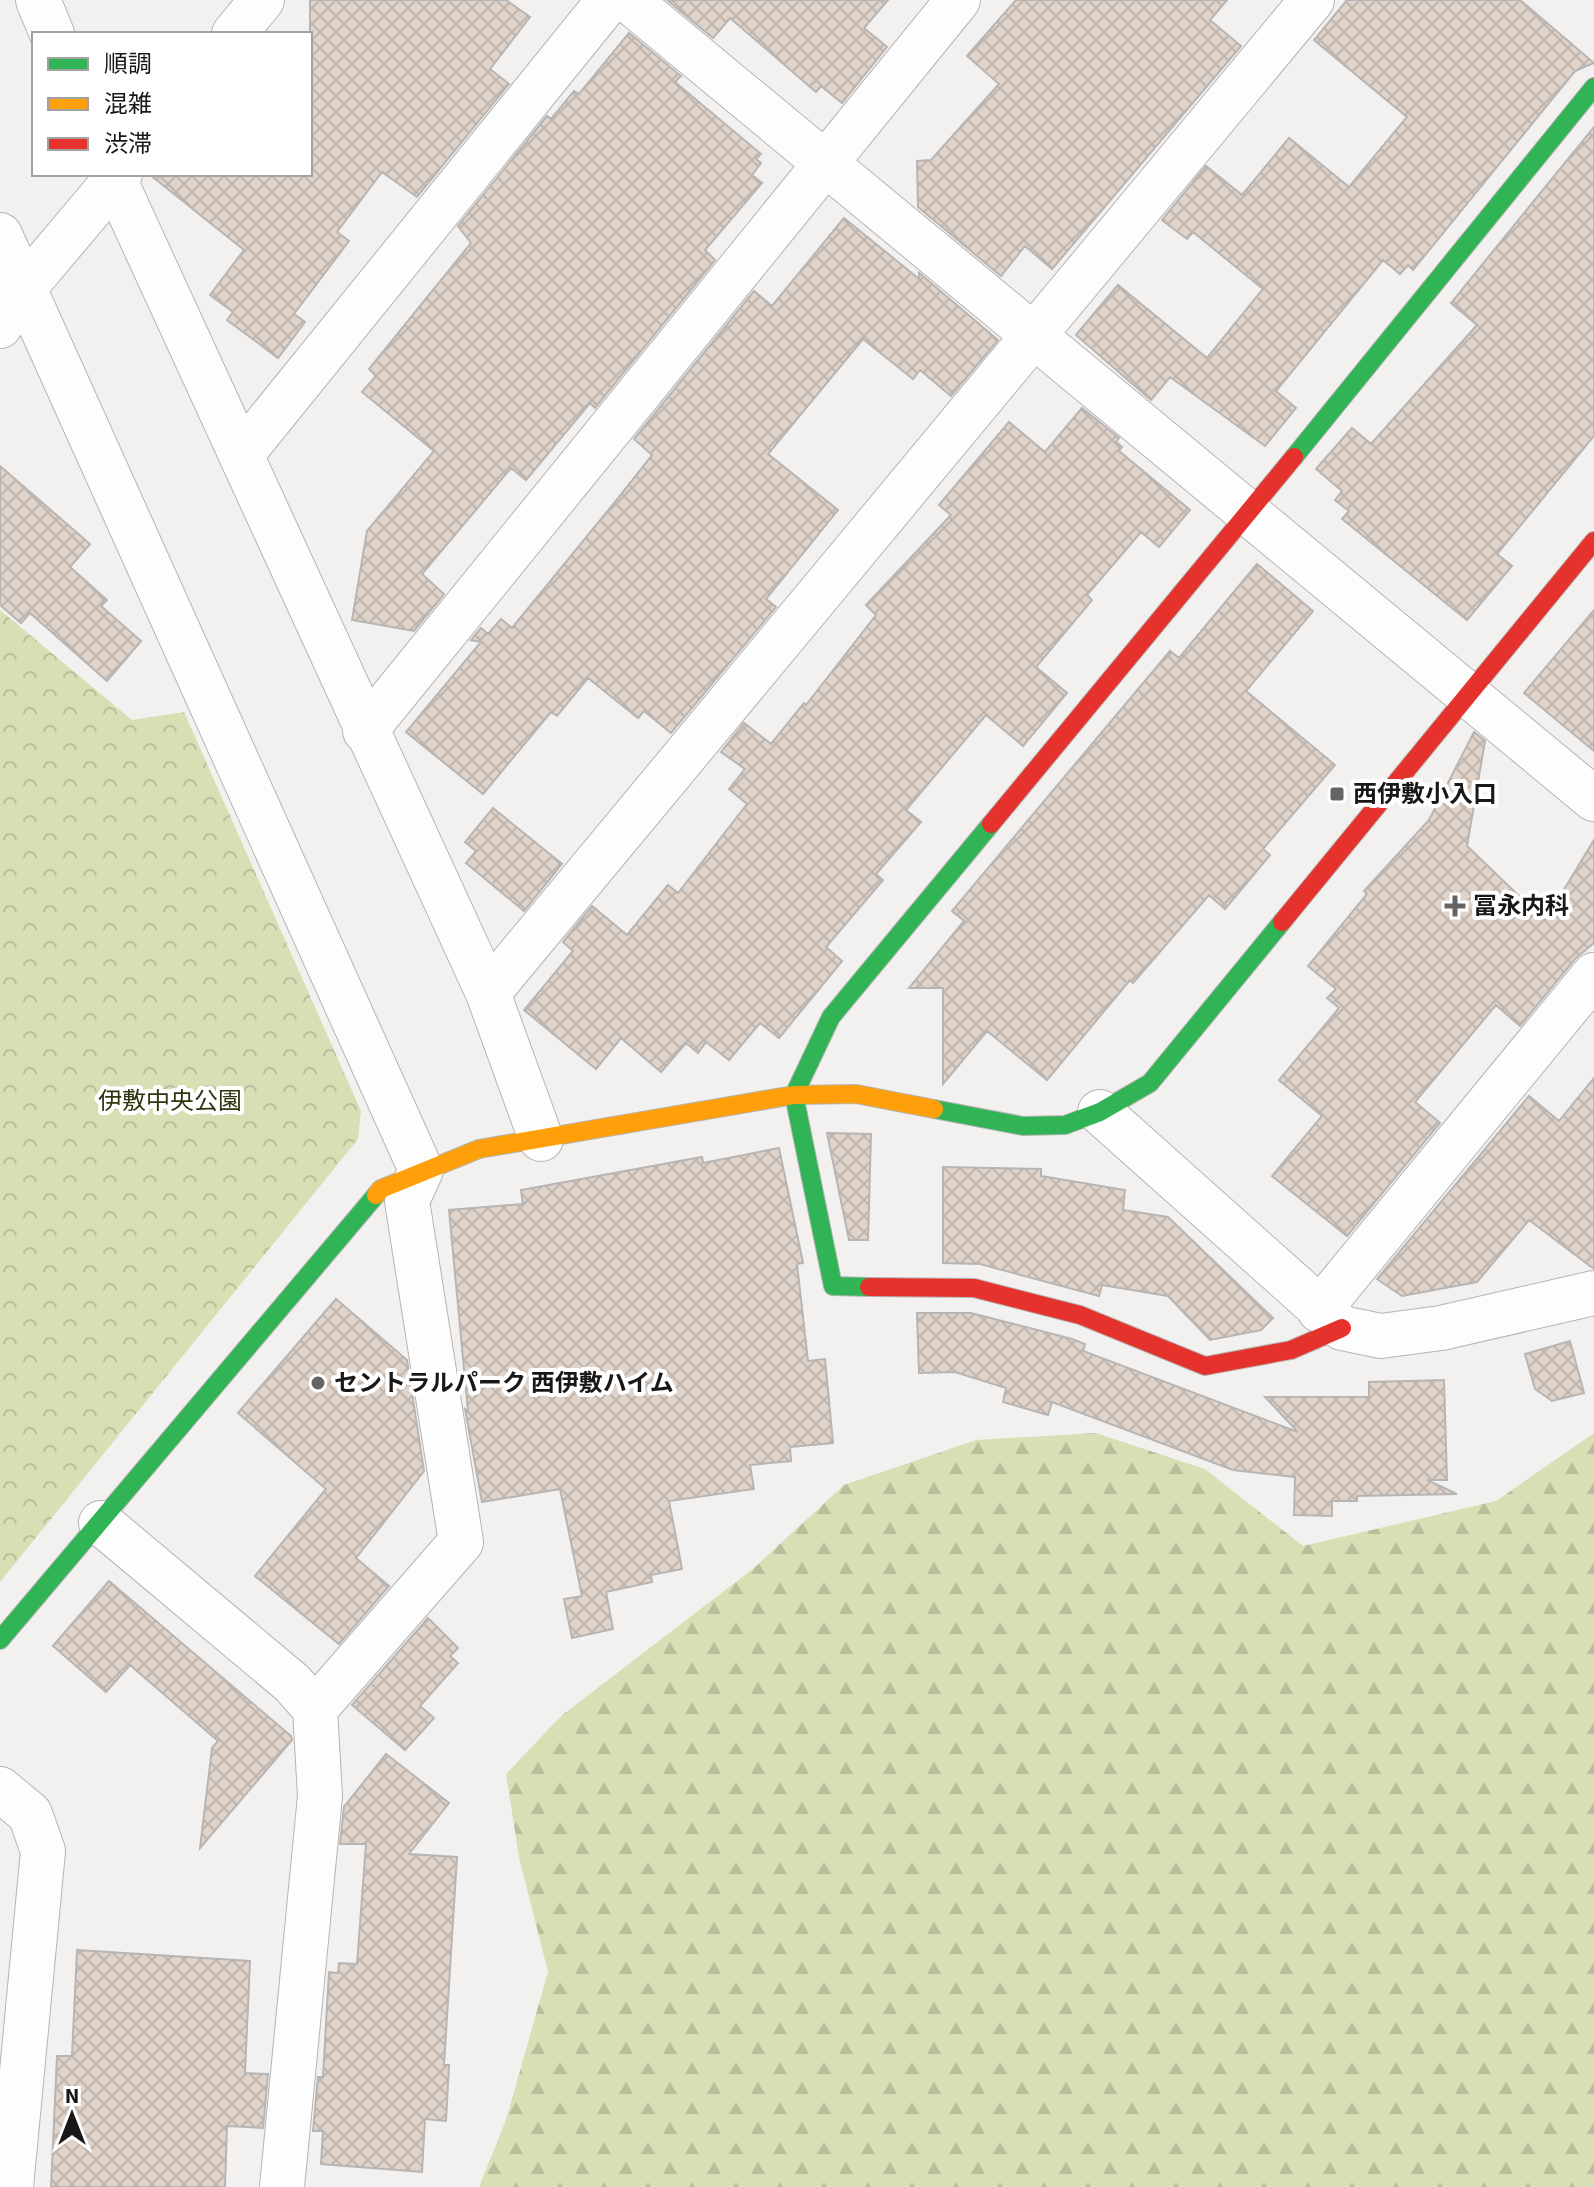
<svg xmlns="http://www.w3.org/2000/svg" width="1594" height="2187" font-family="'Source Sans 3','Noto Sans JP',sans-serif">
	<style>
		.forest { fill: url(#forest-firs) }
		.park { fill: url(#park-crowns) }
		.building { fill: url(#building-cross-hatch); stroke: #b7b5b4; stroke-width: 2 }
		.lines { fill: none; stroke-linecap: round; stroke-linejoin: round }
		.street-casing { stroke: #b6b4b3; stroke-width: 46 }
		.fast-casing { stroke: #b6b4b3; stroke-width: 20 }
		.slow-casing { stroke: #b6b4b3; stroke-width: 20 }
		.jam-casing { stroke: #b6b4b3; stroke-width: 20 }
		.street { stroke: #fdfdfd; stroke-width: 44 }
		.fast { stroke: #30b455; stroke-width: 18 }
		.slow { stroke: #ff9f0a; stroke-width: 18 }
		.jam { stroke: #e5322d; stroke-width: 18 }
		.poi-dot { fill: #656463; stroke: #fff; stroke-width: 3 }
		.labels { text-anchor: middle; dominant-baseline: central; stroke-width: 8; stroke-linejoin: round; paint-order: stroke }
		.poi-label { font-size: 24px; font-weight: bold; fill: #191817; stroke: #fff; text-anchor: start }
		.park-label { font-size: 24px; fill: #2f350e; stroke: #fff }
	</style>
	<defs>
		<pattern id="forest-firs" width="22" height="20" patternUnits="userSpaceOnUse" patternTransform="scale(2)"><rect width="22" height="20" fill="#d8dfb4"/><path d="M5 1l3.5 6h-7zM16 11l3.5 6h-7z" fill="#b9bf9a"/></pattern>
		<pattern id="park-crowns" width="20" height="18" patternUnits="userSpaceOnUse" patternTransform="scale(2)"><rect width="20" height="18" fill="#d8dfb4"/><path d="M2 6a3 3 0 1 1 6 0M12 15a3 3 0 1 1 6 0" fill="none" stroke="#b9bf9a"/></pattern>
		<pattern id="building-cross-hatch" width="8" height="8" patternUnits="userSpaceOnUse" patternTransform="scale(2)"><rect width="8" height="8" fill="#e0d4ca"/><path d="M0 0l8 8M0 8l8-8" fill="none" stroke="#c0b5ad"/></pattern>
	</defs>
	<rect width="100%" height="100%" fill="#f3f1ef"/>
	<path class="forest" d="M 1096,1433 L 1205,1469 L 1303,1546 L 1496,1501 L 1594,1433 L 1594,2187 L 479,2187 L 506,2120 L 548,1972 L 519,1857 L 506,1774 L 561,1716 L 754,1568 L 844,1485 L 976,1440 Z"/>
	<path class="park" d="M 0,610 L 132,720 L 184,712 L 361,1111 L 358,1139 L 0,1582 Z"/>
	<path class="building" d="M 310,0 L 506,0 L 530,17 L 490,69 L 509,84 L 417,197 L 382,172 L 337,232 L 349,241 L 294,314 L 305,322 L 278,358 L 227,320 L 233,312 L 210,295 L 244,250 L 149,174 L 310,174 Z
		M 667,0 L 888,0 L 864,28 L 887,47 L 842,103 L 821,86 L 816,92 L 730,18 L 713,38 Z
		M 1016,0 L 1227,0 L 1210,20 L 1241,46 L 1052,269 L 1025,246 L 1001,276 L 918,207 L 917,161 L 931,160 L 999,84 L 967,56 Z
		M 1347,0 L 1520,0 L 1594,63 L 1575,71 L 1413,270 L 1408,265 L 1400,274 L 1383,260 L 1276,391 L 1296,408 L 1265,446 L 1170,377 L 1151,400 L 1076,335 L 1118,285 L 1207,358 L 1263,289 L 1193,232 L 1187,239 L 1162,220 L 1206,166 L 1242,195 L 1289,138 L 1349,187 L 1407,117 L 1314,40 Z
		M 629,33 L 681,76 L 675,82 L 761,154 L 756,159 L 761,163 L 752,175 L 762,183 L 705,250 L 715,260 L 595,408 L 590,403 L 526,480 L 511,468 L 422,574 L 444,594 L 414,631 L 352,620 L 367,531 L 434,451 L 362,392 L 376,376 L 369,369 L 471,243 L 458,226 L 547,116 L 551,119 L 574,91 L 579,94 Z
		M 1594,127 L 1594,436 L 1497,554 L 1512,566 L 1467,620 L 1342,519 L 1349,511 L 1335,500 L 1342,491 L 1316,469 L 1352,428 L 1371,444 L 1477,325 L 1451,303 Z
		M 844,218 L 919,279 L 919,273 L 998,340 L 951,396 L 920,370 L 913,379 L 863,339 L 768,454 L 838,510 L 766,599 L 776,607 L 671,733 L 644,711 L 638,718 L 588,678 L 557,716 L 551,712 L 483,794 L 406,732 L 481,642 L 471,640 L 481,628 L 488,634 L 501,619 L 512,628 L 619,497 L 652,455 L 634,439 L 754,291 L 772,306 Z
		M 1082,408 L 1119,438 L 1116,442 L 1122,447 L 1119,451 L 1190,510 L 1159,547 L 1141,532 L 1087,595 L 1092,600 L 1036,667 L 1067,693 L 1023,746 L 986,715 L 906,810 L 921,822 L 876,874 L 883,880 L 826,947 L 842,961 L 779,1038 L 760,1023 L 729,1060 L 706,1042 L 698,1053 L 686,1043 L 661,1072 L 621,1038 L 596,1069 L 524,1010 L 573,951 L 563,942 L 592,906 L 627,935 L 668,885 L 678,893 L 747,804 L 729,789 L 745,769 L 721,752 L 744,723 L 771,744 L 804,703 L 806,705 L 876,615 L 866,605 L 951,515 L 939,505 L 1009,422 L 1045,452 Z
		M 0,466 L 90,544 L 70,567 L 107,600 L 101,606 L 141,641 L 107,681 L 30,613 L 21,623 L 0,605 Z
		M 1257,564 L 1313,611 L 1246,691 L 1335,765 L 1263,849 L 1270,855 L 1225,909 L 1209,895 L 1133,983 L 1130,980 L 1047,1080 L 987,1031 L 943,1084 L 943,988 L 909,988 L 964,921 L 952,911 L 1170,651 L 1179,658 Z
		M 1594,610 L 1594,751 L 1524,693 Z
		M 1474,732 L 1485,741 L 1467,846 L 1545,921 L 1594,840 L 1594,943 L 1575,959 L 1520,1026 L 1496,1005 L 1415,1102 L 1440,1123 L 1347,1236 L 1272,1176 L 1322,1116 L 1279,1080 L 1339,1008 L 1327,998 L 1336,989 L 1308,966 L 1367,894 L 1364,891 L 1429,820 Z
		M 493,808 L 562,864 L 524,911 L 466,863 L 476,851 L 465,842 Z
		M 1594,1078 L 1594,1269 L 1529,1220 L 1477,1282 L 1402,1296 L 1377,1279 L 1529,1096 L 1559,1121 Z
		M 827,1133 L 871,1134 L 868,1240 L 849,1240 Z
		M 779,1148 L 803,1263 L 797,1264 L 808,1361 L 825,1359 L 833,1443 L 790,1447 L 791,1461 L 750,1465 L 754,1489 L 669,1501 L 682,1569 L 651,1575 L 652,1582 L 606,1592 L 613,1629 L 572,1638 L 564,1599 L 582,1596 L 560,1489 L 482,1502 L 465,1409 L 468,1411 L 449,1210 L 523,1204 L 521,1190 L 702,1157 L 703,1163 Z
		M 943,1167 L 1041,1169 L 1041,1176 L 1125,1190 L 1123,1210 L 1168,1217 L 1273,1318 L 1261,1330 L 1210,1340 L 1168,1296 L 1102,1285 L 1099,1296 L 980,1264 L 943,1263 Z
		M 336,1299 L 407,1360 L 424,1471 L 356,1558 L 389,1586 L 339,1644 L 255,1576 L 326,1489 L 238,1413 Z
		M 917,1313 L 971,1313 L 1072,1339 L 1085,1344 L 1083,1351 L 1298,1432 L 1265,1397 L 1369,1397 L 1369,1382 L 1444,1380 L 1447,1480 L 1427,1480 L 1457,1494 L 1357,1496 L 1357,1501 L 1332,1501 L 1332,1516 L 1294,1515 L 1295,1477 L 1233,1470 L 1052,1402 L 1048,1415 L 1003,1402 L 1006,1388 L 955,1372 L 919,1373 Z
		M 1570,1341 L 1584,1393 L 1552,1401 L 1535,1389 L 1525,1354 Z
		M 109,1581 L 291,1736 L 292,1740 L 200,1848 L 212,1748 L 218,1741 L 130,1665 L 106,1692 L 53,1646 Z
		M 428,1618 L 458,1648 L 450,1656 L 458,1663 L 420,1706 L 434,1718 L 405,1750 L 352,1705 Z
		M 386,1754 L 449,1803 L 409,1854 L 457,1857 L 444,2065 L 449,2065 L 446,2121 L 425,2119 L 422,2172 L 321,2164 L 323,2131 L 313,2131 L 318,2077 L 323,2077 L 329,1972 L 338,1973 L 339,1963 L 357,1964 L 366,1844 L 340,1844 L 344,1807 Z
		M 77,1950 L 250,1961 L 245,2073 L 268,2074 L 263,2128 L 227,2126 L 225,2187 L 51,2187 L 57,2056 L 72,2056 Z"/>
	<g class="lines">
		<defs>
			<path id="street" d="M 38,0 L 52,34
				M 628,0 L 1594,799
				M 234,34 L 262,0
				M 112,174 L 488,993 L 541,1139
				M 0,235 L 421,1170 L 407,1201 L 461,1542 L 315,1709
				M 0,326 L 24,288 L 120,174
				M 241,455 L 609,0
				M 365,731 L 958,0
				M 488,993 L 1312,0
				M 1100,1112 L 1342,1328 L 1381,1336 L 1441,1328 L 1594,1293
				M 1319,1310 L 1594,975
				M 101,1523 L 292,1683 L 315,1709 L 320,1796 L 282,2187
				M 0,1789 L 30,1814 L 43,1851 L 11,2187"/>
			<path id="fast" d="M 1294,457 L 1594,87
				M 934,1109 L 1023,1126 L 1065,1125 L 1100,1112 L 1150,1083 L 1282,922
				M 869,1287 L 833,1286 L 794,1095 L 831,1017 L 991,824
				M 0,1640 L 376,1195"/>
			<path id="slow" d="M 376,1195 L 381,1189 L 479,1149 L 794,1095 L 856,1094 L 934,1109"/>
			<path id="jam" d="M 991,824 L 1294,457
				M 1282,922 L 1594,541
				M 869,1287 L 974,1288 L 1080,1315 L 1205,1366 L 1291,1350 L 1342,1328"/>
		</defs>
		<use href="#street" class="street-casing"/>
		<use href="#fast" class="fast-casing"/>
		<use href="#slow" class="slow-casing"/>
		<use href="#jam" class="jam-casing"/>
		<use href="#street" class="street"/>
		<use href="#fast" class="fast"/>
		<use href="#slow" class="slow"/>
		<use href="#jam" class="jam"/>
	</g>
	<g class="poi-dot">
		<rect x="1329" y="786" width="16" height="16" rx="4"/>
		<path d="M1451 894h8v8h8v8h-8v8h-8v-8h-8v-8h8z"/>
		<circle cx="318" cy="1383" r="8"/>
	</g>
	<g class="labels">
		<g class="poi-label">
			<text x="1353" y="794">西伊敷小入口</text>
			<text x="1473" y="906">冨永内科</text>
			<text x="334" y="1383">セントラルパーク 西伊敷ハイム</text>
		</g>
		<g class="park-label">
			<text x="170" y="1101">伊敷中央公園</text>
		</g>
	</g>
	<rect x="32" y="32" width="280" height="144" fill="#ffffff" stroke="#a3a3a2" stroke-width="2"/>
	<rect x="48" y="58" width="40" height="12" fill="#30b455" stroke="#a3a3a2" stroke-width="2"/>
	<text x="104" y="72" font-size="24" fill="#191817">順調</text>
	<rect x="48" y="98" width="40" height="12" fill="#ff9f0a" stroke="#a3a3a2" stroke-width="2"/>
	<text x="104" y="112" font-size="24" fill="#191817">混雑</text>
	<rect x="48" y="138" width="40" height="12" fill="#e5322d" stroke="#a3a3a2" stroke-width="2"/>
	<text x="104" y="152" font-size="24" fill="#191817">渋滞</text>
	<g transform="translate(72 2115)" stroke="#ffffff" stroke-width="6" paint-order="stroke">
	<path d="M0-6L14 30L0 20L-14 30Z" fill="#191817"/>
	<text y="-12" font-size="22" font-weight="bold" text-anchor="middle" fill="#191817">N</text>
	</g>
</svg>
